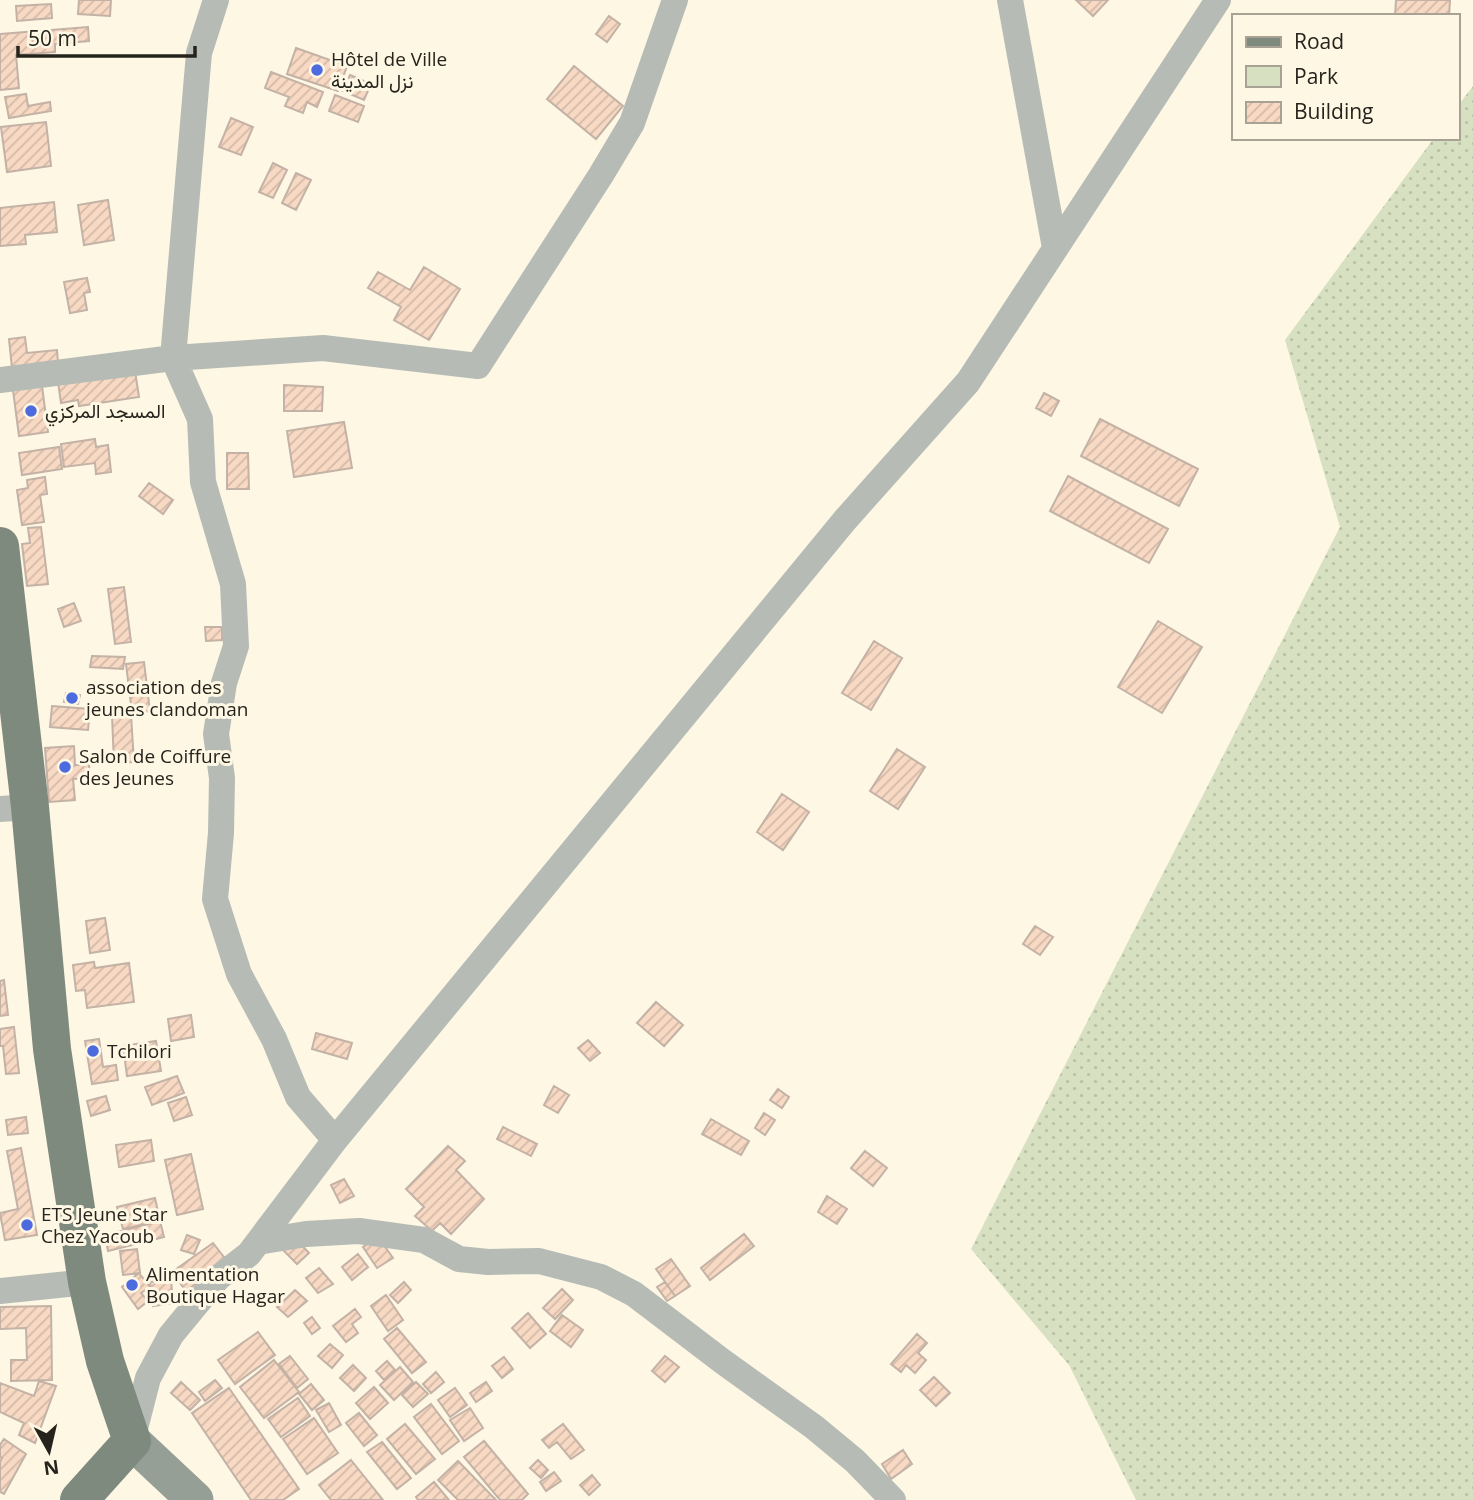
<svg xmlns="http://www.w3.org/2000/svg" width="1473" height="1500" font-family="'Open Sans',Vazirmatn,sans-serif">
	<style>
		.green { fill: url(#green-dots) }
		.building { fill: url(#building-hatch); stroke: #c3b2a5; stroke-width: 2 }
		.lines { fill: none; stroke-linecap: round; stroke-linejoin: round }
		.minor { stroke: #b6bcb5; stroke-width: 26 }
		.secondary { stroke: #969f95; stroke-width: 37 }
		.primary { stroke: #7f8a7e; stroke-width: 38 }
		.poi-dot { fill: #4d6bdf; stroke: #fdf7e4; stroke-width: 2.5 }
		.labels { text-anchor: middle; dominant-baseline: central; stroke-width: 6; stroke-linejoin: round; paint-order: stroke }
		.poi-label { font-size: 19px; fill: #25231c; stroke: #fdf7e4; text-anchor: start }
	</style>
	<defs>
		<pattern id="green-dots" width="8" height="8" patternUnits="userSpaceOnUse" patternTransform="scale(1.75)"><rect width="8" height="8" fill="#d7e1c1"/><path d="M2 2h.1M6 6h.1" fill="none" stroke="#b8c1a5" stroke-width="1.8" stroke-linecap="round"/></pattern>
		<pattern id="building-hatch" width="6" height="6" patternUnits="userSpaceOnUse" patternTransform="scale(1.75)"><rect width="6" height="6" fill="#f8d9c3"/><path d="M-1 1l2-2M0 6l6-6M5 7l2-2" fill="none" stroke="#d4baa7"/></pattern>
	</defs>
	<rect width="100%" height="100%" fill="#fdf7e4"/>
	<path class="green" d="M 1473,86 L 1473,1500 L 1136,1500 L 1069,1365 L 971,1249 L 1340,527 L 1285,340 L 1434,138 L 1457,138 L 1457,107 Z"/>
	<path class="building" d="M 79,0 L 111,0 L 110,16 L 78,14 Z
		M 1076,0 L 1108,0 L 1093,16 Z
		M 1396,0 L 1450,0 L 1449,16 L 1395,16 Z
		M 51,4 L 52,18 L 17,21 L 16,6 Z
		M 609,16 L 620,24 L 607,42 L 596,34 Z
		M 88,27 L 89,41 L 55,44 L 55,52 L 16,55 L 19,88 L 0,90 L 0,34 Z
		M 296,48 L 347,66 L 338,91 L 287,74 Z
		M 574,66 L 623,106 L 596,139 L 547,99 Z
		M 271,72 L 323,92 L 317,107 L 307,102 L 303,113 L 285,106 L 289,97 L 265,88 Z
		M 350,75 L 371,84 L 364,100 L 343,91 Z
		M 26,94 L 28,106 L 50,102 L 51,111 L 9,118 L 5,97 Z
		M 335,95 L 364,106 L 358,122 L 329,111 Z
		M 231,118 L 253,127 L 241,155 L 219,147 Z
		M 46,122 L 51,166 L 7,172 L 1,127 Z
		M 273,163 L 287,170 L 273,198 L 259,192 Z
		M 296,173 L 311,180 L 296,210 L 282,203 Z
		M 108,200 L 114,240 L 84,245 L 78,205 Z
		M 54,202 L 57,232 L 25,235 L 26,244 L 0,246 L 0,208 Z
		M 424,267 L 460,289 L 429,340 L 394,320 L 401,307 L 368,288 L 378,272 L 410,290 Z
		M 87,278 L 90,292 L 84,293 L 87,310 L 70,313 L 64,282 Z
		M 25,337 L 27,353 L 57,350 L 58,363 L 12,368 L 9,339 Z
		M 135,371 L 139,397 L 79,406 L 78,400 L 61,403 L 58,382 Z
		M 284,385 L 323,387 L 322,411 L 284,411 Z
		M 42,386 L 48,432 L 19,436 L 13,390 Z
		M 1044,393 L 1059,401 L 1051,416 L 1036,408 Z
		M 1100,419 L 1198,469 L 1179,506 L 1081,456 Z
		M 344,422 L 352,468 L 294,477 L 287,431 Z
		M 95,439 L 96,447 L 108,445 L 111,472 L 96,474 L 95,463 L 64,467 L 61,444 Z
		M 59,447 L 62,469 L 22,475 L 19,453 Z
		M 227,453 L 248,453 L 249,489 L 227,489 Z
		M 1068,476 L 1168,529 L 1149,563 L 1050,511 Z
		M 45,477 L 47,494 L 40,495 L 44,522 L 22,525 L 17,490 L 28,488 L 27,480 Z
		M 149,483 L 173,500 L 163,514 L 139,496 Z
		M 41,527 L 48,584 L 27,586 L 22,544 L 30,543 L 28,528 Z
		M 124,587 L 131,642 L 115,644 L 108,589 Z
		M 74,603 L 81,621 L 64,627 L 58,609 Z
		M 1158,621 L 1202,647 L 1162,713 L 1118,687 Z
		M 205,627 L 222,627 L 222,640 L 206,641 Z
		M 874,641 L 902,658 L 871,710 L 842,693 Z
		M 92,656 L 125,657 L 123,669 L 90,667 Z
		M 144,662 L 150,711 L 132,713 L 126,664 Z
		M 66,693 L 80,695 L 78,704 L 64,702 Z
		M 52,706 L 90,709 L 88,730 L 50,727 Z
		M 131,715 L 134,762 L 114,763 L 112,716 Z
		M 74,746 L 75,765 L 89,765 L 90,778 L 73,779 L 75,800 L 49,802 L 45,748 Z
		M 897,749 L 925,767 L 898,809 L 870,791 Z
		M 782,794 L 809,812 L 783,850 L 757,832 Z
		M 105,918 L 110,950 L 90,953 L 86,921 Z
		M 1035,926 L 1053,937 L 1040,955 L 1023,944 Z
		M 94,962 L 95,968 L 129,963 L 134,1002 L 87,1008 L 85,990 L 76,991 L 73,965 Z
		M 4,980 L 8,1015 L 0,1016 L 0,981 Z
		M 656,1002 L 683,1025 L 664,1046 L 637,1023 Z
		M 191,1015 L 194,1037 L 171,1041 L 168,1019 Z
		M 14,1027 L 19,1073 L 6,1074 L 3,1046 L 0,1046 L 0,1029 Z
		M 316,1033 L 352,1043 L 347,1059 L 312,1049 Z
		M 99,1039 L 103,1067 L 116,1065 L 118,1080 L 92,1084 L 85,1041 Z
		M 588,1040 L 600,1053 L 590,1061 L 578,1048 Z
		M 156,1041 L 161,1071 L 127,1076 L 123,1046 Z
		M 177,1076 L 184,1093 L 152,1105 L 145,1087 Z
		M 554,1086 L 569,1095 L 558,1113 L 544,1105 Z
		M 778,1089 L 789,1097 L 782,1108 L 770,1100 Z
		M 106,1096 L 110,1110 L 91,1116 L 87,1101 Z
		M 186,1097 L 192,1115 L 174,1121 L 168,1103 Z
		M 764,1113 L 775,1120 L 765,1135 L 755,1128 Z
		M 26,1117 L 28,1133 L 8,1135 L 6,1120 Z
		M 711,1119 L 749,1141 L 741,1155 L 702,1134 Z
		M 503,1127 L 537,1144 L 531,1156 L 497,1139 Z
		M 151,1140 L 154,1161 L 119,1167 L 116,1145 Z
		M 448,1146 L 465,1161 L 456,1170 L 484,1199 L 451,1234 L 440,1223 L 432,1231 L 415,1216 L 424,1207 L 406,1189 Z
		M 21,1148 L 37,1235 L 5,1240 L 0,1213 L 18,1209 L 7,1151 Z
		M 865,1151 L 887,1168 L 873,1186 L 851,1168 Z
		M 191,1154 L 203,1209 L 177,1215 L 165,1160 Z
		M 344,1179 L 354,1196 L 340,1203 L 331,1185 Z
		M 827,1196 L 847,1209 L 837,1224 L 818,1212 Z
		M 155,1198 L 160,1221 L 123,1229 L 117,1207 Z
		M 160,1221 L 164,1237 L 108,1251 L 105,1235 Z
		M 744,1234 L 754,1246 L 710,1280 L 701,1268 Z
		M 187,1235 L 200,1240 L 194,1254 L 181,1250 Z
		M 378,1237 L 393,1258 L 377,1268 L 363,1247 Z
		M 296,1239 L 309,1253 L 297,1264 L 284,1251 Z
		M 213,1243 L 227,1261 L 186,1291 L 172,1272 Z
		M 137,1249 L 140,1273 L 123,1275 L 120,1251 Z
		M 358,1254 L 368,1267 L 352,1280 L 342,1267 Z
		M 671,1259 L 690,1286 L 675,1296 L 656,1269 Z
		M 319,1268 L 333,1284 L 318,1293 L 306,1278 Z
		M 139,1273 L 150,1287 L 141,1293 L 148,1301 L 138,1309 L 122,1287 Z
		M 171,1280 L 173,1303 L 153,1306 L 150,1282 Z
		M 404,1282 L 411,1290 L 398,1303 L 390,1295 Z
		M 665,1282 L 675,1296 L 667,1301 L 657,1287 Z
		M 562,1289 L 573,1300 L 555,1319 L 543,1308 Z
		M 295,1290 L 307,1301 L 288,1317 L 277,1307 Z
		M 386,1295 L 403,1320 L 388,1331 L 371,1306 Z
		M 51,1306 L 52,1380 L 11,1381 L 11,1360 L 27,1360 L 26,1328 L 0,1329 L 0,1307 Z
		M 355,1309 L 361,1317 L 352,1324 L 358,1333 L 346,1342 L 333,1326 Z
		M 528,1313 L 546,1334 L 530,1348 L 512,1328 Z
		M 562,1315 L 583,1330 L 571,1347 L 550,1331 Z
		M 312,1317 L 320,1328 L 312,1334 L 304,1323 Z
		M 397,1328 L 426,1362 L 412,1373 L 384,1339 Z
		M 258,1332 L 275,1355 L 235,1384 L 218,1360 Z
		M 917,1334 L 927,1343 L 918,1353 L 926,1360 L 915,1373 L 906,1365 L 901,1372 L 891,1364 Z
		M 330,1344 L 343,1355 L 332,1368 L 318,1356 Z
		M 290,1356 L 308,1379 L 297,1388 L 279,1364 Z
		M 665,1356 L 679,1367 L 665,1382 L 652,1371 Z
		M 504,1357 L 513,1369 L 502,1378 L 492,1366 Z
		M 274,1360 L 299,1392 L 264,1418 L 240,1387 Z
		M 387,1361 L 395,1370 L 384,1380 L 376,1371 Z
		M 353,1365 L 366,1378 L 354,1391 L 340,1378 Z
		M 400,1367 L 413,1382 L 394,1400 L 380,1385 Z
		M 436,1372 L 444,1382 L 431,1393 L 423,1384 Z
		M 934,1377 L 950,1393 L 936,1406 L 920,1390 Z
		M 215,1380 L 222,1388 L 205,1401 L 199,1392 Z
		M 39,1381 L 56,1386 L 35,1443 L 19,1435 L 24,1423 L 0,1412 L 0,1383 L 34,1396 Z
		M 181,1382 L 200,1400 L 190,1410 L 171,1393 Z
		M 416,1382 L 428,1394 L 413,1407 L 402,1395 Z
		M 486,1382 L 492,1391 L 476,1402 L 470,1393 Z
		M 311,1384 L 324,1400 L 312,1410 L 299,1394 Z
		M 374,1387 L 388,1403 L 370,1419 L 356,1403 Z
		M 229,1388 L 299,1489 L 283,1500 L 251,1500 L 192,1413 Z
		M 455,1388 L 467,1405 L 450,1417 L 438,1400 Z
		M 298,1398 L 310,1416 L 281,1437 L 268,1419 Z
		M 329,1403 L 341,1425 L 329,1432 L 316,1410 Z
		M 431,1404 L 459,1441 L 442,1454 L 414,1417 Z
		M 470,1408 L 483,1428 L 464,1441 L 450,1420 Z
		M 359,1413 L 377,1435 L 364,1446 L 346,1423 Z
		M 314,1418 L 338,1453 L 307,1474 L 283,1439 Z
		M 405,1424 L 435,1459 L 416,1474 L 387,1439 Z
		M 563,1424 L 584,1450 L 571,1459 L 557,1442 L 549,1448 L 542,1440 Z
		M 4,1439 L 26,1454 L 4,1494 L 0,1492 L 0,1462 L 2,1458 L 0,1457 L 0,1445 Z
		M 484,1441 L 528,1494 L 522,1500 L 500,1500 L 464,1457 Z
		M 382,1442 L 411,1478 L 397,1489 L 367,1452 Z
		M 903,1450 L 912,1464 L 891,1479 L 882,1464 Z
		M 351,1460 L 383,1500 L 331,1500 L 319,1485 Z
		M 538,1460 L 548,1470 L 541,1478 L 530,1468 Z
		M 458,1461 L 496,1500 L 458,1500 L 438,1480 Z
		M 554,1472 L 561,1481 L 546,1491 L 540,1482 Z
		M 592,1475 L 600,1485 L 589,1495 L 580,1485 Z
		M 434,1482 L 449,1500 L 418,1500 L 416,1497 Z"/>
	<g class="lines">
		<path class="minor" d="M 216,0 L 199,53 L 173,358 L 200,419 L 203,482 L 233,584 L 236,646 L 224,683 L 216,734 L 222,778 L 221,833 L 215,899 L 239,974 L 274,1039 L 298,1097 L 335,1140
			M 1010,0 L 1055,248
			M 0,380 L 173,358 L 323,348 L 478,366 L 601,175 L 632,123 L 675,0
			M 0,809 L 30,807
			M 258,1242 L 306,1234 L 359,1231 L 424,1240 L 459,1259 L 488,1262 L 539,1261 L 601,1277 L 634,1294 L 722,1361 L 814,1427 L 855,1461 L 893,1500
			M 0,1291 L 87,1282
			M 132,1440 L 148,1378 L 171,1335 L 218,1278 L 249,1254 L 335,1140 L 845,520 L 968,382 L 1218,0"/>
		<path class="secondary" d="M 132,1441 L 195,1500"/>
		<path class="primary" d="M 0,546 L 30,807 L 52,1049 L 87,1282 L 105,1361 L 132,1441 L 79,1500"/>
	</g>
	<g class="poi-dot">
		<circle cx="317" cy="70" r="7"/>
		<circle cx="31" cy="411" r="7"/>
		<circle cx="72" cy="698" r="7"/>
		<circle cx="65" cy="767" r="7"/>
		<circle cx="93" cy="1051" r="7"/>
		<circle cx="27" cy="1225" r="7"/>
		<circle cx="132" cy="1285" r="7"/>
	</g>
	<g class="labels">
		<g class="poi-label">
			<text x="331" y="59">Hôtel de Ville<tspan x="331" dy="22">نزل المدينة</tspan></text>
			<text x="45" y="411">المسجد المركزي</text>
			<text x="86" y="687">association des<tspan x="86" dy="22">jeunes clandoman</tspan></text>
			<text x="79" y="756">Salon de Coiffure<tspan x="79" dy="22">des Jeunes</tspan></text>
			<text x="107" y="1051">Tchilori</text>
			<text x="41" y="1214">ETS Jeune Star<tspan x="41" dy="22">Chez Yacoub</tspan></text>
			<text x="146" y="1274">Alimentation<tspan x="146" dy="22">Boutique Hagar</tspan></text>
		</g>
	</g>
	<rect x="1232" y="14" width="228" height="126" fill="#fdf7e4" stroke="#a7a294" stroke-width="2"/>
	<rect x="1246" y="37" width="35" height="10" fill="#7f8a7e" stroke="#a7a294" stroke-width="2"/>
	<text x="1294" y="49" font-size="21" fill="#25231c">Road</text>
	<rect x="1246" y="66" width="35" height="21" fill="#d7e1c1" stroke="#a7a294" stroke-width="2"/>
	<text x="1294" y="84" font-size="21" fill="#25231c">Park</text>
	<rect x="1246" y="102" width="35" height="21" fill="url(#building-hatch)" stroke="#a7a294" stroke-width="2"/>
	<text x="1294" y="119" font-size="21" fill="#25231c">Building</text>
	<g transform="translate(49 1451) rotate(172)" stroke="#fdf7e4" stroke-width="5" paint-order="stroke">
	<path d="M0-5L12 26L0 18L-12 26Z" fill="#25231c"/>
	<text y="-10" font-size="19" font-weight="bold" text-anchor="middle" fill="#25231c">N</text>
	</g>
	<path d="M18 46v10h177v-10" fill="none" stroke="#25231c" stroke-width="3.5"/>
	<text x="28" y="46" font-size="21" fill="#25231c" stroke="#fdf7e4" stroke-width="5" paint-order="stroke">50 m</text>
</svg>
